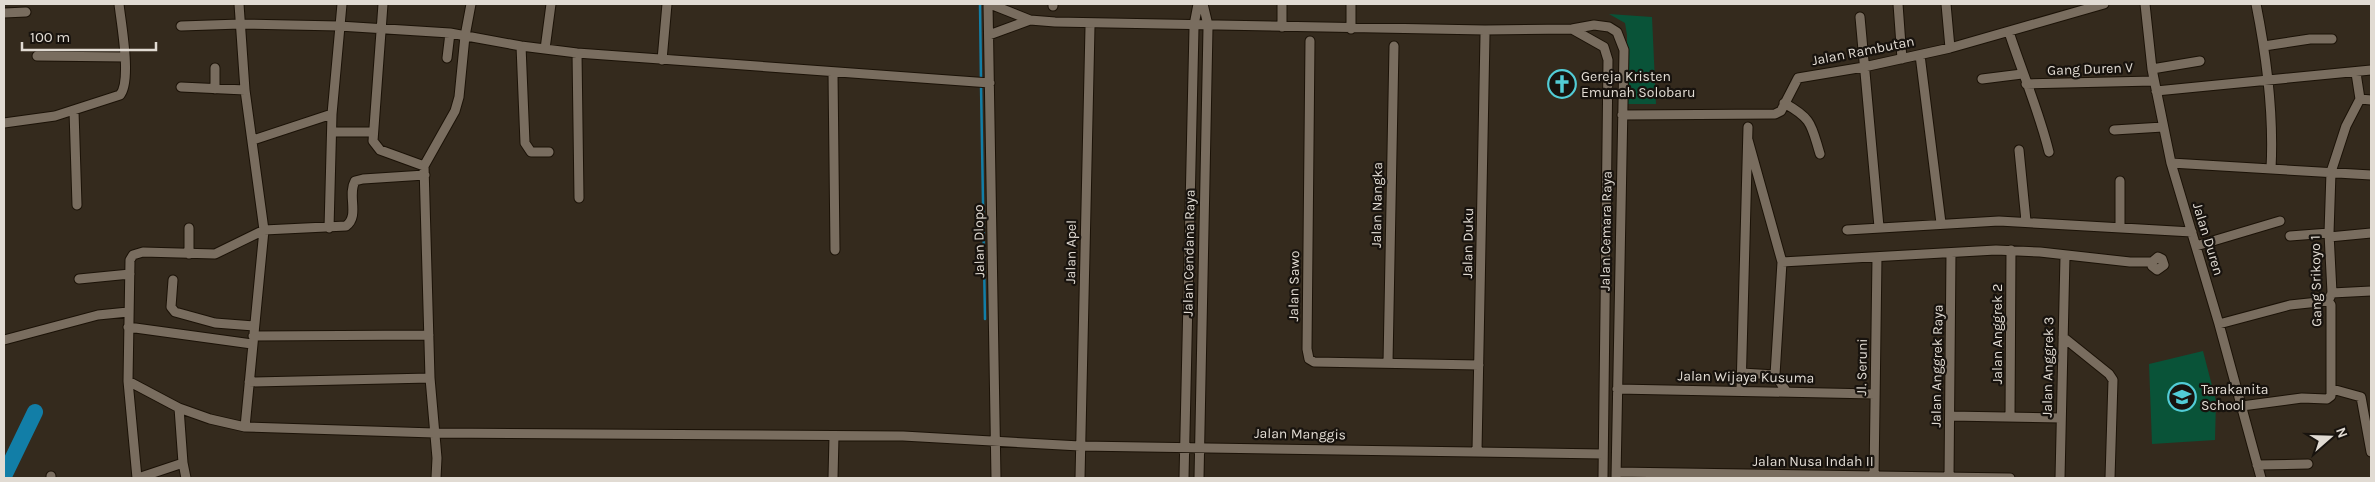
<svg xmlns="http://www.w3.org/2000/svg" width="2375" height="482" font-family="Karla,sans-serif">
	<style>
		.green { fill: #095338 }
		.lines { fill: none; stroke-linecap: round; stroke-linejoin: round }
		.stream { stroke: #127ea7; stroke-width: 2.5 }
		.river { stroke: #127ea7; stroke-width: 16 }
		.minor-casing { stroke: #1b1207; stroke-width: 11 }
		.minor { stroke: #796d5f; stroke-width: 9 }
		.labels { text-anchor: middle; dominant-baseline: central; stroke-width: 4.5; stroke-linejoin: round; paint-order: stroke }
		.street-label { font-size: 14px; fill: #e1dbd3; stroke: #18130e }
		.poi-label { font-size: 14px; fill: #e1dbd3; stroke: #18130e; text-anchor: start }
	</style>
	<rect width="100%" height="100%" fill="#342a1d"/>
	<path class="green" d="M 1609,14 L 1652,17 L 1656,104 L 1627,104 L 1627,35 L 1625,23 Z
		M 2203,351 L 2216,401 L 2215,440 L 2152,444 L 2149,364 Z"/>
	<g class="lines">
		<path class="stream" d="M 980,4 L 981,80
			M 981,85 L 985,319"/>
		<path class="river" d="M 4,476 L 35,412"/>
		<defs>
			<path id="minor" d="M 239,4 L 245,90 L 264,230 L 245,427
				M 383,4 L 373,141 L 380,150 L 424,166
				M 988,4 L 996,478
				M 990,4 L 1030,20 L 1055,22 L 1485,30 L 1572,29 L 1594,25 L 1609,27 L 1617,32 L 1624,50 L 1616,478
				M 1203,4 L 1208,25
				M 1898,4 L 1902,59
				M 1946,4 L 1950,48
				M 2145,4 L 2152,69 L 2171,163 L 2219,324 L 2261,478
				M 2256,4 C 2267,59 2274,113 2271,169
				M 1053,6 L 1053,4
				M 4,13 L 26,12
				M 1860,17 L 1879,227
				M 1194,25 L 1198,4
				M 181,26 L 240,24 L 339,26 L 450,33 L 521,46 L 577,53 L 990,83
				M 1282,27 L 1282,4
				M 1351,29 L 1351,4
				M 1572,29 L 1604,47 L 1608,60 L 1603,478
				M 2009,32 C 2022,72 2039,111 2049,152
				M 989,35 L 1030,20
				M 1310,41 L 1307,349 L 1309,359 L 1314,362 L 1479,365
				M 521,46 L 525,143 L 531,152 L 549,152
				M 2264,46 L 2310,39 L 2332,39
				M 545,49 L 551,4
				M 577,53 L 579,198
				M 1920,55 L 1941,223
				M 37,56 L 125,57
				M 447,58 L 450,33
				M 662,60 L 667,4
				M 215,68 L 215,89
				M 2152,69 L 2200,61
				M 833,73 L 835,250
				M 1982,79 L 2022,74
				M 2026,84 L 2154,81
				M 181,87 L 245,90
				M 2156,91 L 2371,70
				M 2360,99 L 2371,100
				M 1784,103 C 1813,119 1811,125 1820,154
				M 74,111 L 77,205
				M 1622,115 L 1775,114 L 1781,111 L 1798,78 L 1864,67 L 1950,48 L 2104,4
				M 4,123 L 55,116 L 120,95 C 132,81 121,23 119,4
				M 2114,130 L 2163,127
				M 332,132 L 373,132
				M 253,140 L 332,114
				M 1748,140 L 1782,262 L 1996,250 L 2040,252 L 2130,262 L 2152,262 L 2158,257 L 2162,259 L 2164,265 L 2157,270 L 2152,266 L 2152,262
				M 2019,150 L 2026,221
				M 2171,163 L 2371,175
				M 329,228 L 332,114 L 342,4
				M 2120,228 L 2120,181
				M 1847,230 L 1999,221 L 2192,232
				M 2290,236 L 2329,233
				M 2329,237 L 2371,233
				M 2196,246 L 2280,221
				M 189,254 L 189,228
				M 79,279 L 130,274
				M 173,280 L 171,307 L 175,312 L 215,323 L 254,326
				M 2332,293 L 2371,291
				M 2219,324 L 2290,305 L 2328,301
				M 128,327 L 252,344
				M 253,336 L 429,335
				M 2063,337 L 2109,374 L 2113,380 L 2110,478
				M 4,340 L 98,315 L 128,312
				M 1388,363 L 1394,46
				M 1742,373 L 1775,375 L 1787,392
				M 1775,375 L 1782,262
				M 128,381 L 179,408 L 210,419 L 245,427 L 434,433 L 903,436 L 1080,446 L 1603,454
				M 249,382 L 430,378
				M 1617,389 L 1875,394
				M 2332,389 L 2361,397 L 2371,452
				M 1741,391 L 1748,127
				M 2242,406 L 2302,398 L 2327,399 L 2331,396 L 2331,305 L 2328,301 L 2332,293 L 2329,233 L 2331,172 L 2346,126 L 2360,99 L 2356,73
				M 179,408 L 183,463 L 186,478
				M 1950,416 L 2061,418
				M 2010,417 L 2011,250
				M 1477,451 L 1485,35
				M 2257,465 L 2308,464
				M 1616,472 L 2010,478
				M 51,476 L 51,478
				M 137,478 L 128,381 L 130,260 L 133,255 L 143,252 L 215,254 L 264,230 L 346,226 C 360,216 347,195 355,181 L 363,179 L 425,175
				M 138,478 L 183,463
				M 436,478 L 437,458 L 430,378 L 424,166 L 455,111 L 459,97 L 465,36 L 471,4
				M 833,478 L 834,436
				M 1080,478 L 1090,27
				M 1184,478 L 1194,28
				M 1199,478 L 1208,28
				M 1874,478 L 1877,257
				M 1949,478 L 1951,253
				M 2060,478 L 2065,256"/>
		</defs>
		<use href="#minor" class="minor-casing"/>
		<use href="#minor" class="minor"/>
	</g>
	<defs>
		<symbol id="church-ring" viewBox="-11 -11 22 22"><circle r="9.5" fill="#18130e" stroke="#52ccd6" stroke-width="1.5"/><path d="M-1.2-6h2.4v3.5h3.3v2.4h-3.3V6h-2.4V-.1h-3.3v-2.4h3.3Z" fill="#52ccd6"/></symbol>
		<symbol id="school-ring" viewBox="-11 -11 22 22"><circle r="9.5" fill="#18130e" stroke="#52ccd6" stroke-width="1.5"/><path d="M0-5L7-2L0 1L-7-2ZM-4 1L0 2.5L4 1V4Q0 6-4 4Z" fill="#52ccd6"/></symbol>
	</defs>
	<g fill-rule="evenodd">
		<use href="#church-ring" x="1546" y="68" width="32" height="32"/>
		<use href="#school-ring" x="2166" y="381" width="32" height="32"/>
	</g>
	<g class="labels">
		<g class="street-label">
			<text transform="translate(1863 51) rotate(-11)">Jalan Rambutan</text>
			<text transform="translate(2090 69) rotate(-2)">Gang Duren V</text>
			<text transform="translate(1377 205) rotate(-89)">Jalan Nangka</text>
			<text transform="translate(1606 231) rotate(-89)">Jalan Cemara Raya</text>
			<text transform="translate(2208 239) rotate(73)">Jalan Duren</text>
			<text transform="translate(979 241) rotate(-91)">Jalan Dlopo</text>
			<text transform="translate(1468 243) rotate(-89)">Jalan Duku</text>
			<text transform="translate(1071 252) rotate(-89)">Jalan Apel</text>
			<text transform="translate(1189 253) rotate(-89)">Jalan Cendana Raya</text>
			<text transform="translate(2316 281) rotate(-91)">Gang Srikoyo 1</text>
			<text transform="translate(1294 286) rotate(-89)">Jalan Sawo</text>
			<text transform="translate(1997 334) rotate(-90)">Jalan Anggrek 2</text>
			<text transform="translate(1937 366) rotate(-89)">Jalan Anggrek Raya</text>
			<text transform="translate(1862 367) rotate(-89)">Jl. Seruni</text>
			<text transform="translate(2048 367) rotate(-89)">Jalan Anggrek 3</text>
			<text transform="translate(1746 377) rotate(1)">Jalan Wijaya Kusuma</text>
			<text transform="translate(1300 434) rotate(1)">Jalan Manggis</text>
			<text x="1813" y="461">Jalan Nusa Indah II</text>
		</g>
		<g class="poi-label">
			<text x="1581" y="76">Gereja Kristen<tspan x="1581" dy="16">Emunah Solobaru</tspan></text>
			<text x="2201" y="389">Tarakanita<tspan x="2201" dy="16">School</tspan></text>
		</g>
	</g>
	<rect width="2375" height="482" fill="none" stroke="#e1dbd3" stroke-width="10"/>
	<g transform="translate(2330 437) rotate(70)" stroke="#18130e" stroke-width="4" paint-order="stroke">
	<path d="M0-4L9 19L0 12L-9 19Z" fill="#e1dbd3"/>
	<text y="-8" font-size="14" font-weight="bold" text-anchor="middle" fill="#e1dbd3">N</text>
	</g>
	<path d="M22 42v8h134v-8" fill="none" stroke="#e1dbd3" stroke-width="2.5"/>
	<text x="30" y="42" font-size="15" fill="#e1dbd3" stroke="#18130e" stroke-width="4" paint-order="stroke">100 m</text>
</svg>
